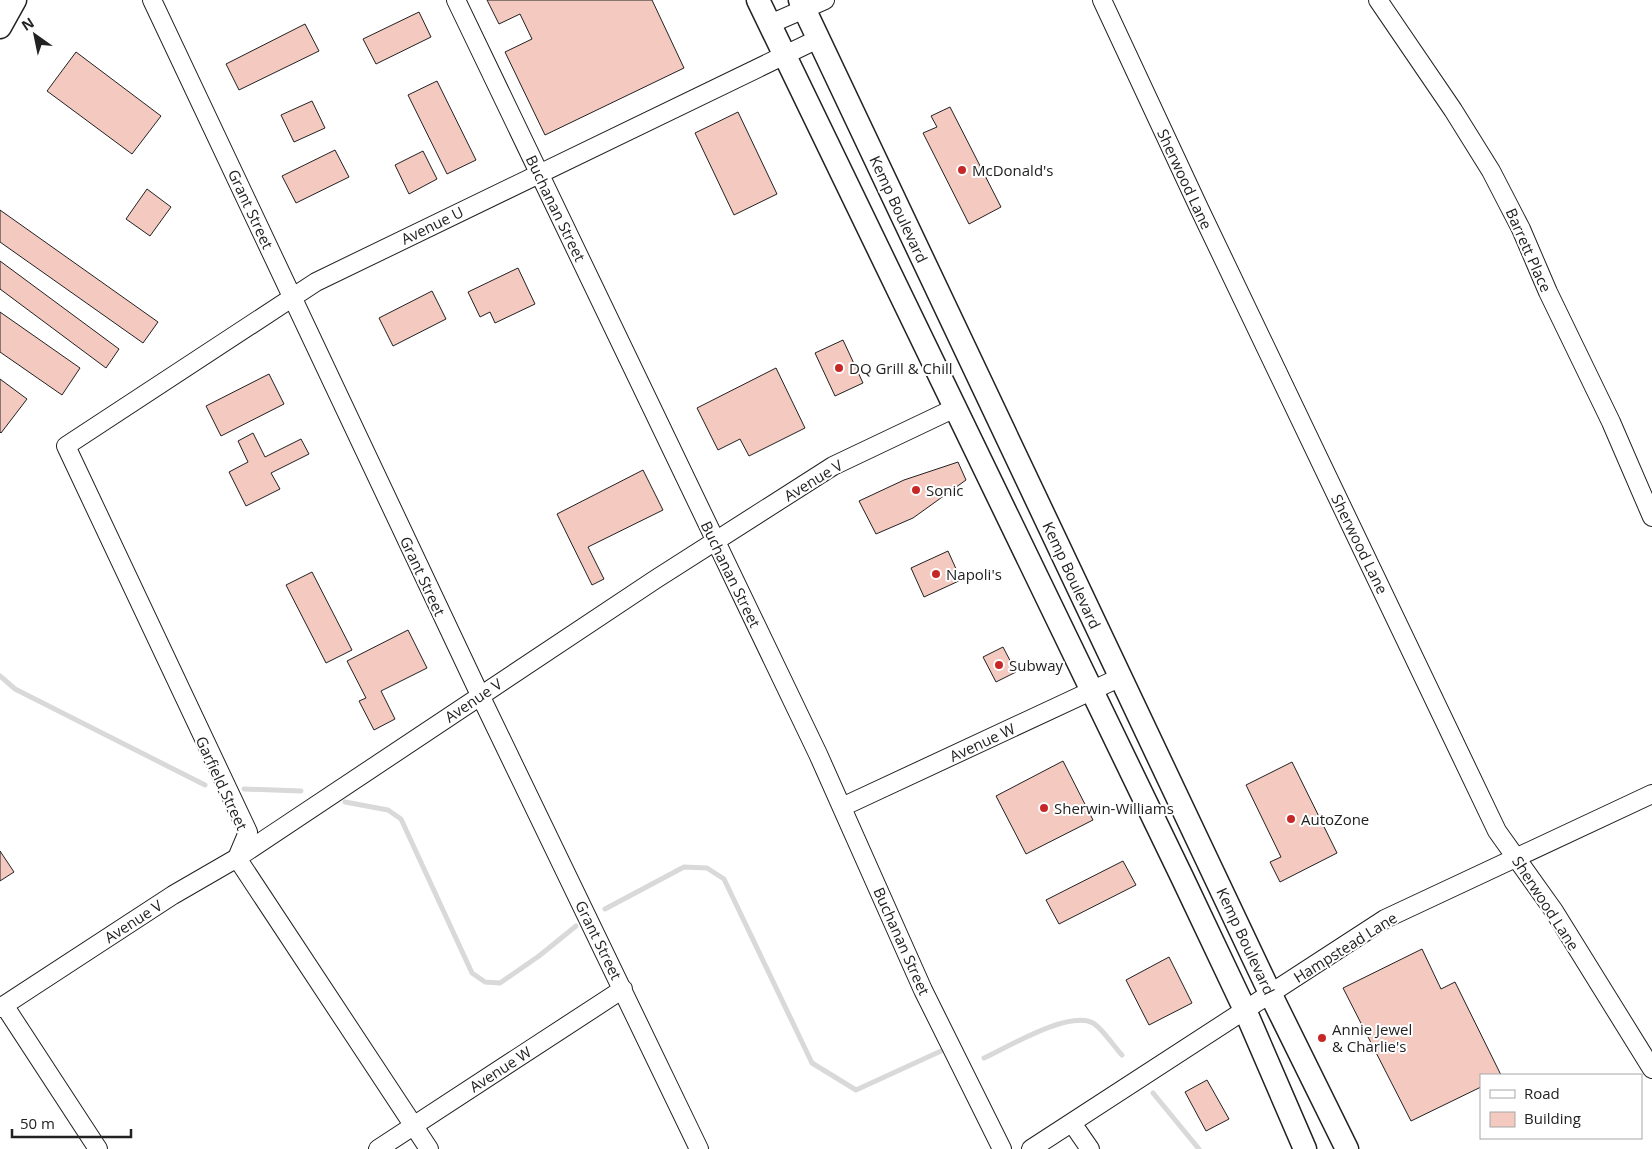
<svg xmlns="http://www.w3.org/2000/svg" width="1652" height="1149" font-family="'Open Sans',sans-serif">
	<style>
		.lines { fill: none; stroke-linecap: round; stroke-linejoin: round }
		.stream { stroke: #d9d9d9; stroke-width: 5 }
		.building { fill: #f3c9c0; stroke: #222 }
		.minor-casing { stroke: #222; stroke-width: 20 }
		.major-casing { stroke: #222; stroke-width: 25 }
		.highway-casing { stroke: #222; stroke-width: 29 }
		.minor { stroke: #fff; stroke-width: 18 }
		.major { stroke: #fff; stroke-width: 22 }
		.highway { stroke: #fff; stroke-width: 26 }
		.poi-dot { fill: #c62828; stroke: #fff; stroke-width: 2 }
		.labels { text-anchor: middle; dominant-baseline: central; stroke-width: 4; stroke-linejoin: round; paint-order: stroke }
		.poi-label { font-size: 15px; fill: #222; stroke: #fff; text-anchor: start }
		.street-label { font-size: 15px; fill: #222; stroke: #fff }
	</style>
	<rect width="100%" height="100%" fill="#fff"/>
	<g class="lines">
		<path class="stream" d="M 0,676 L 15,689 L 205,785
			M 244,789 L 301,791
			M 345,802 L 388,810 L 401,819 L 472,973 L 485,982 L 500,983 L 539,956 L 576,926
			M 605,909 L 684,867 L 707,868 L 724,879 L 812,1063 L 856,1090 L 941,1051
			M 984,1058 C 1008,1047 1069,1010 1093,1023 C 1102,1028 1115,1048 1122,1055
			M 1153,1093 L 1199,1149"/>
	</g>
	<path class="building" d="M 487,0 L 652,0 L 684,68 L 545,135 L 505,52 L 532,39 L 520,14 L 499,24 Z
		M 419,12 L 431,37 L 376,64 L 363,39 Z
		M 305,24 L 319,51 L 239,90 L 226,64 Z
		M 76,52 L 161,116 L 132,154 L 47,91 Z
		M 437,81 L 476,160 L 447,174 L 408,95 Z
		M 312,101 L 325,128 L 294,142 L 281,115 Z
		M 950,107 L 1001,207 L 969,224 L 923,133 L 937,127 L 931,116 Z
		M 738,112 L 777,194 L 734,215 L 695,133 Z
		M 335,150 L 349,177 L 296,203 L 282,176 Z
		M 423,151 L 437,179 L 409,194 L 395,165 Z
		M 147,189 L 171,207 L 150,236 L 126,219 Z
		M 0,210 L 158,322 L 143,343 L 0,242 Z
		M 0,261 L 119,349 L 106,368 L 0,289 Z
		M 518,268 L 535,304 L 495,323 L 490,312 L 480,317 L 468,292 Z
		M 432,291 L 446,319 L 393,346 L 379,318 Z
		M 0,312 L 80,368 L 62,395 L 0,352 Z
		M 843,340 L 863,383 L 835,396 L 815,353 Z
		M 776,368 L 805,428 L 749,456 L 740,439 L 718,450 L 697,408 Z
		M 269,374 L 284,404 L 221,436 L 206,406 Z
		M 0,379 L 27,399 L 1,433 L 0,432 Z
		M 253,433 L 265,457 L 301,439 L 309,454 L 271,473 L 280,489 L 246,506 L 229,472 L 248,462 L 238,441 Z
		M 958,462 L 966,480 L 913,518 L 876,534 L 859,501 L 904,480 Z
		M 643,470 L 663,510 L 588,547 L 604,579 L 592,585 L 557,514 Z
		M 948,551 L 961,580 L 924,597 L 911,568 Z
		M 312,572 L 352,650 L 326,663 L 286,585 Z
		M 408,630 L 427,668 L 381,691 L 395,719 L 374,730 L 359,701 L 366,698 L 347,661 Z
		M 1003,647 L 1016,672 L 996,682 L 983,657 Z
		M 1063,761 L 1093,820 L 1026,854 L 996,796 Z
		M 1292,762 L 1337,853 L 1280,882 L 1270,862 L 1281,857 L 1246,785 Z
		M 0,851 L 14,872 L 0,881 Z
		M 1123,861 L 1136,885 L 1059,924 L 1046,900 Z
		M 1422,949 L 1441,989 L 1455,982 L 1501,1075 L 1481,1075 L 1481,1087 L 1411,1121 L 1343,988 Z
		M 1169,957 L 1192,1003 L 1149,1025 L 1126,980 Z
		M 1207,1080 L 1229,1119 L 1206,1131 L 1185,1092 Z"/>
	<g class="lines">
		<defs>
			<path id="minor" d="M 152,0 L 480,695 L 699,1149
				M 456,0 L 818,754 L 923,990 L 1002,1149
				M 1102,0 L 1199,208 L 1497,831 L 1554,911 L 1652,1069
				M 1378,0 L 1453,110 L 1491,171 L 1521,229 L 1548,292 L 1611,422 L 1652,517
				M 770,24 L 825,0
				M 842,807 L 1121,677
				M 4,1005 L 98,1149
				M 0,1008 L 173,895 L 237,858 L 656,579 L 833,466 L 955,408
				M 1072,1123 L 1090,1149
				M 378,1149 L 623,989
				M 429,1149 L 237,858 L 248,832 L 66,446 L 316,282 L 818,39
				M 1031,1149 L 1385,919 L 1652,794"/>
			<path id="major" d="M 758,0 L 1182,877 L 1245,1010 L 1305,1149
				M 800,0 L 1270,993 L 1347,1149
				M 0,27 L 15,0"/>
			<path id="highway" d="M 0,5 L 5,0"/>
		</defs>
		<use href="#minor" class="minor-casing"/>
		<use href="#major" class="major-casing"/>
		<use href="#highway" class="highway-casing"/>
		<use href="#minor" class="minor"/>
		<use href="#major" class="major"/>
		<use href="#highway" class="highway"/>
	</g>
	<g class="poi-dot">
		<circle cx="962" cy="170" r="5"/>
		<circle cx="839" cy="368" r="5"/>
		<circle cx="916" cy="490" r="5"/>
		<circle cx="936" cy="574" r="5"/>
		<circle cx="999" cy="665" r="5"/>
		<circle cx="1044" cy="808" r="5"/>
		<circle cx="1291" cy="819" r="5"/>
		<circle cx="1322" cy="1038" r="5"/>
	</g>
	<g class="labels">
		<g class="poi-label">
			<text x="972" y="170">McDonald's</text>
			<text x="849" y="368">DQ Grill &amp; Chill</text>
			<text x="926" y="490">Sonic</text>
			<text x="946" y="574">Napoli's</text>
			<text x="1009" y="665">Subway</text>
			<text x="1054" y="808">Sherwin-Williams</text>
			<text x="1301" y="819">AutoZone</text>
			<text x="1332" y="1029">Annie Jewel<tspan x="1332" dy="17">&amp; Charlie's</tspan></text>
		</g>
		<g class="street-label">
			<text transform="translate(1185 179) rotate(65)">Sherwood Lane</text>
			<text transform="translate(556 208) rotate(64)">Buchanan Street</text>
			<text transform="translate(251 209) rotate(65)">Grant Street</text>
			<text transform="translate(899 209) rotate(65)">Kemp Boulevard</text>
			<text transform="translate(432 225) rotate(-26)">Avenue U</text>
			<text transform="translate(1529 250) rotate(66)">Barrett Place</text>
			<text transform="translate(813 480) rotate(-31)">Avenue V</text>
			<text transform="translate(1360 544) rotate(64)">Sherwood Lane</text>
			<text transform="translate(731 574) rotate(64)">Buchanan Street</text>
			<text transform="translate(1072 575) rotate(65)">Kemp Boulevard</text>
			<text transform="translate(423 576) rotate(65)">Grant Street</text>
			<text transform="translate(473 700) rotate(-34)">Avenue V</text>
			<text transform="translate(982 742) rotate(-25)">Avenue W</text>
			<text transform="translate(222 783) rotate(65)">Garfield Street</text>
			<text transform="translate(1546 903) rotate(57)">Sherwood Lane</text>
			<text transform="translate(133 921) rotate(-33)">Avenue V</text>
			<text transform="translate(599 940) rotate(64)">Grant Street</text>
			<text transform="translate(902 941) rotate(66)">Buchanan Street</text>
			<text transform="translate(1246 941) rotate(65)">Kemp Boulevard</text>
			<text transform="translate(1345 947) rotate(-32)">Hampstead Lane</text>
			<text transform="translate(500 1069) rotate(-33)">Avenue W</text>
		</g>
	</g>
	<rect x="1480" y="1074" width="162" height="65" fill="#ffffff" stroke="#a7a7a7"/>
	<rect x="1490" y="1090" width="25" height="8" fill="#ffffff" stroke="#a7a7a7"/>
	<text x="1524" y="1099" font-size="15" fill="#222222">Road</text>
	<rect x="1490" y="1112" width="25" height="15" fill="#f3c9c0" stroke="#a7a7a7"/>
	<text x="1524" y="1124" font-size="15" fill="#222222">Building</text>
	<g transform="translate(35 35) rotate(327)" stroke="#ffffff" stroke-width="4" paint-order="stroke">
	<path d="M0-4L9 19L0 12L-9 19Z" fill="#222222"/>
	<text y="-8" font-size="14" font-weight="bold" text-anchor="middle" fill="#222222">N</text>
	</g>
	<path d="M12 1129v8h119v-8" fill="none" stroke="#222222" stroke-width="2.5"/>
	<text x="20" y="1129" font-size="15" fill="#222222" stroke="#ffffff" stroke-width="4" paint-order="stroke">50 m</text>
</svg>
